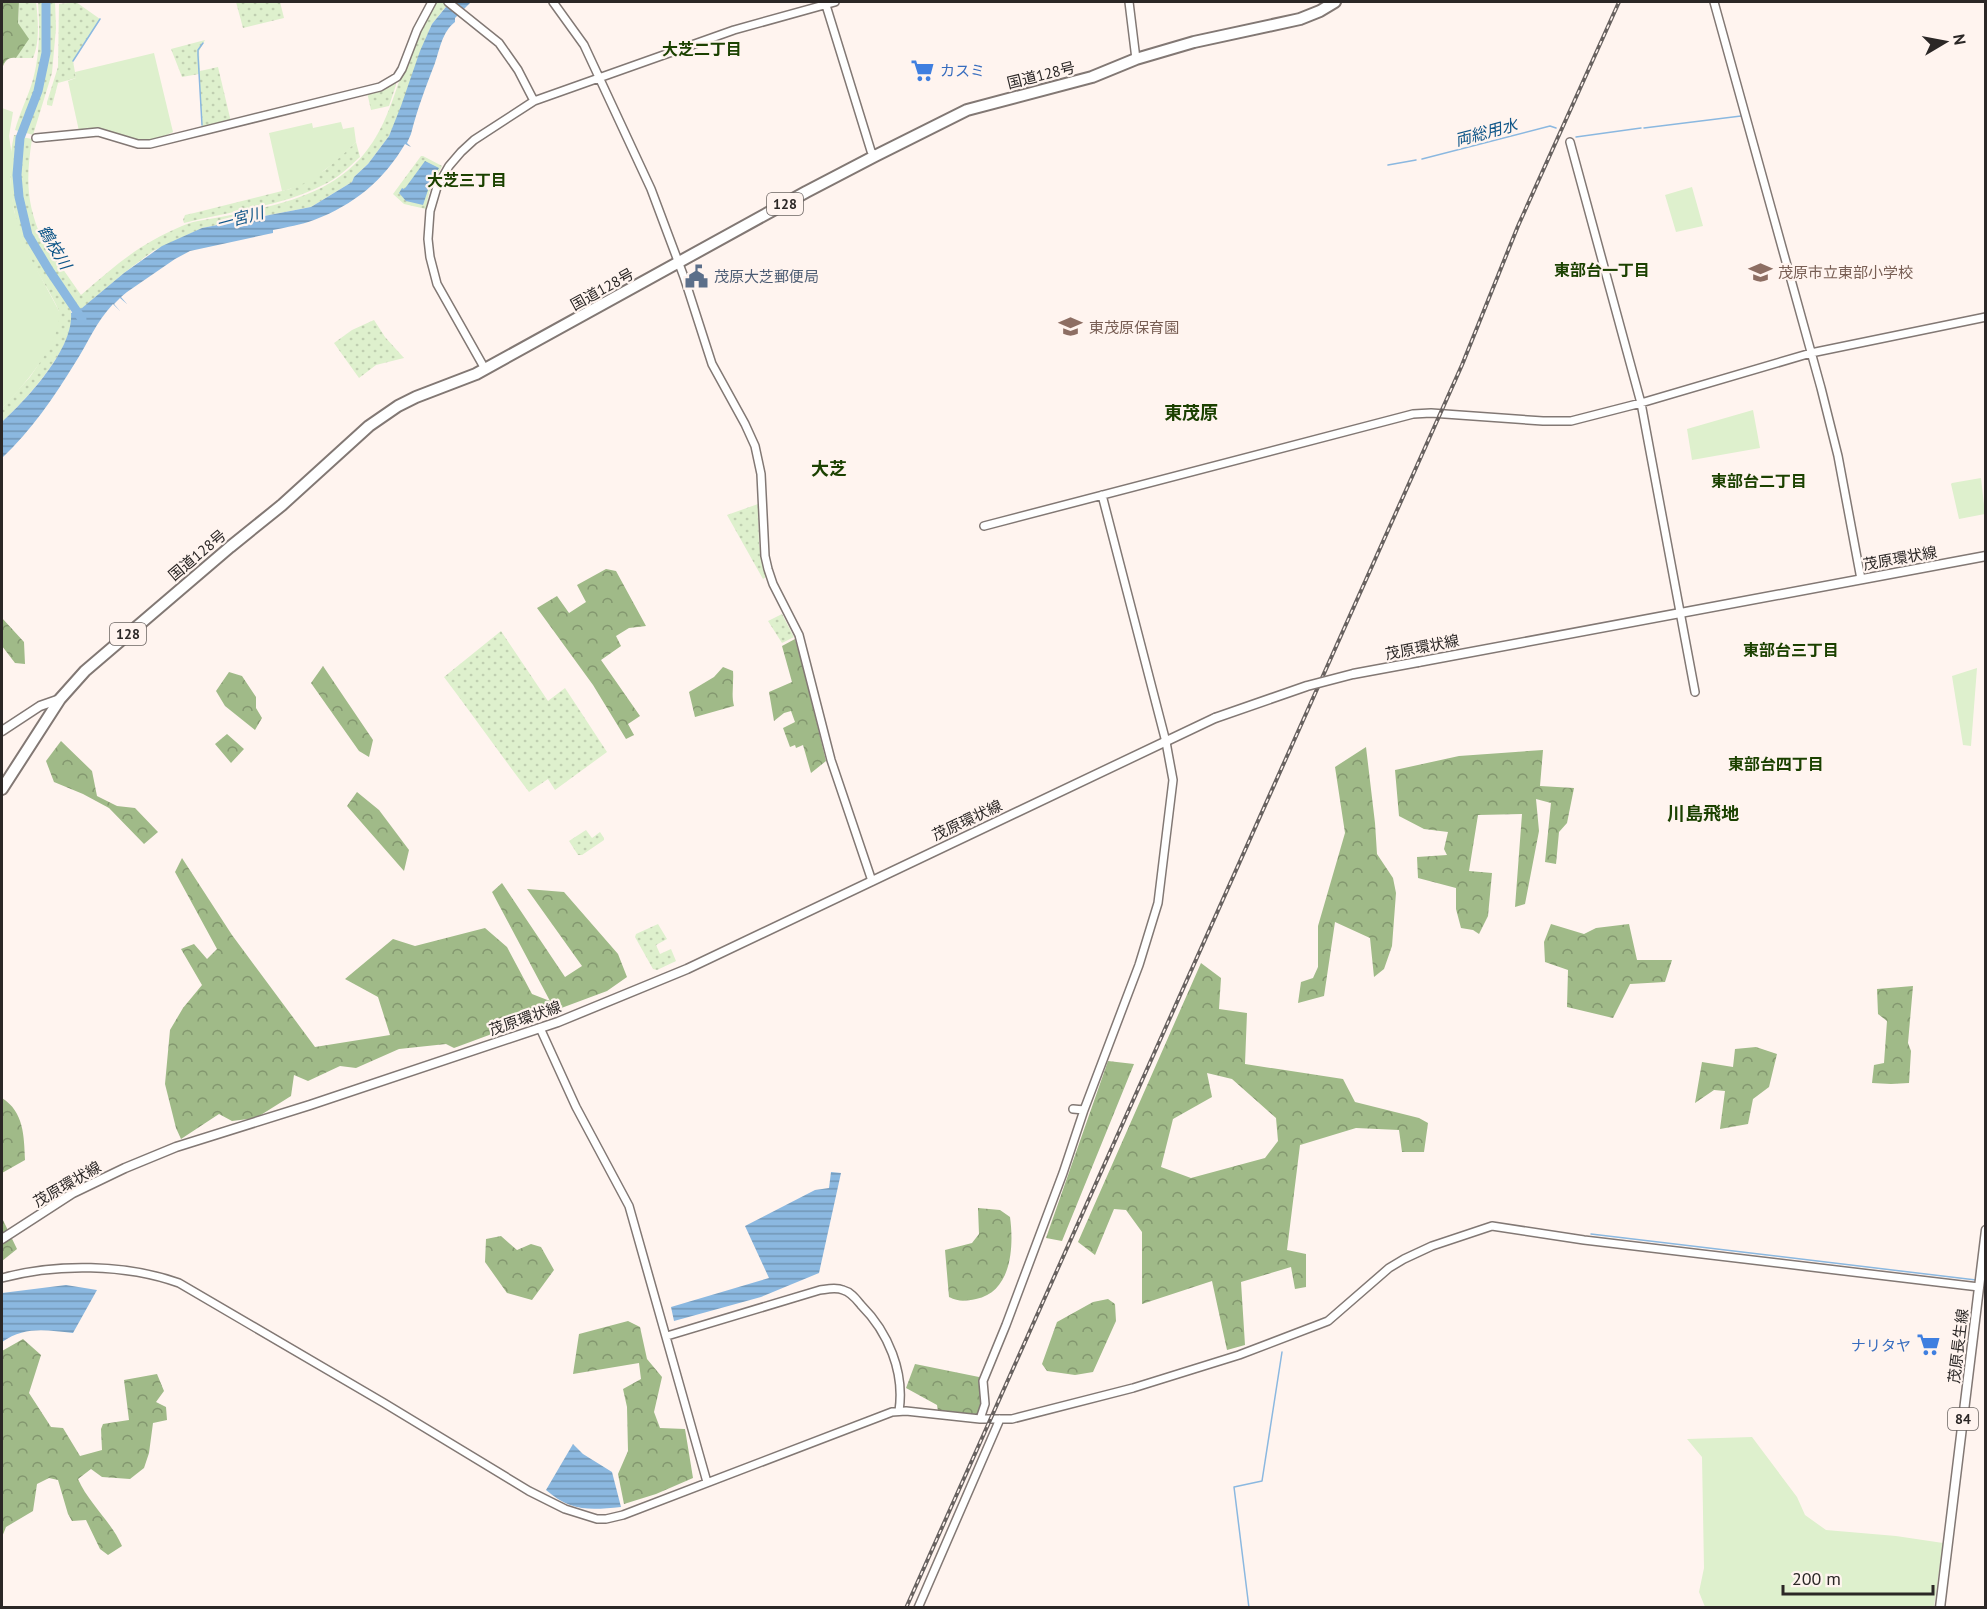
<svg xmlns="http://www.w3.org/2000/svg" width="1987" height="1609" font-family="'PT Sans','Noto Sans JP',sans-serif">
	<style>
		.grass { fill: url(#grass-dots) }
		.forest { fill: url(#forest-crowns); fill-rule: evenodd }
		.park { fill: #def0cd }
		.water { fill: url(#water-rules) }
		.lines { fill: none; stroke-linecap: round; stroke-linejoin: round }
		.stream { stroke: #8bb8e0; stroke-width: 1.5 }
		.river { stroke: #8bb8e0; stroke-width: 9 }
		.minor-casing { stroke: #827874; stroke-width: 10 }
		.major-casing { stroke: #827874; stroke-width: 11 }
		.highway-casing { stroke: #827874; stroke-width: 14 }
		.minor { stroke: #fff; stroke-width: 7 }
		.major { stroke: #fff; stroke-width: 8 }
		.highway { stroke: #fff; stroke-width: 10 }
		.rail-casing { stroke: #686260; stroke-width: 4 }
		.rail { stroke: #fff4ef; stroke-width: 1.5; stroke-dasharray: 4.5; stroke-linecap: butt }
		.major-bridge-casing { stroke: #827874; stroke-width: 11; stroke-linecap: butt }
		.major-bridge { stroke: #fff; stroke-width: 8 }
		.labels { text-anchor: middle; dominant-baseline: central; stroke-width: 4.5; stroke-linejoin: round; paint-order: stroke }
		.shield { fill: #fff4ef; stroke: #6b6462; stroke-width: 1.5 }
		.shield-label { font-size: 14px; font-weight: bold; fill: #2b2726 }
		.shop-label { font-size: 15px; fill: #366cbe; stroke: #fff4ef; text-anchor: start }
		.street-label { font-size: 15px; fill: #2b2726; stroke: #fff4ef }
		.education-label { font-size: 15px; fill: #785e54; stroke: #fff4ef; text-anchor: start }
		.service-label { font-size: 15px; fill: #4e5e75; stroke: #fff4ef; text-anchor: start }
		.neighbourhood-label { font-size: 16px; font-weight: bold; fill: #1b4100; stroke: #fff4ef }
		.water-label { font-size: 16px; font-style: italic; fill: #0f5688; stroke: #fff4ef }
		.quarter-label { font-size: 18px; font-weight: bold; fill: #1b4100; stroke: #fff4ef }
	</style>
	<defs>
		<pattern id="grass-dots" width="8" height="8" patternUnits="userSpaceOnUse" patternTransform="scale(1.5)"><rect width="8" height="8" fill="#def0cd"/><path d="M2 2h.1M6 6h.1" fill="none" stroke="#bfceb0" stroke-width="1.8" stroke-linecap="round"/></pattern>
		<pattern id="forest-crowns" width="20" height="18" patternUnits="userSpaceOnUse" patternTransform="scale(1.5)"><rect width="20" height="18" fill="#a0ba88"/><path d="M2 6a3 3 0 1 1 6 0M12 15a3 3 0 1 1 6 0" fill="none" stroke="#83976f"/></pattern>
		<pattern id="water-rules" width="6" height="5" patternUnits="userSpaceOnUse" patternTransform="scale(1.5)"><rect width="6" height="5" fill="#8bb8e0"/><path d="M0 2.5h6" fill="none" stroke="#7296b5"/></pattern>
	</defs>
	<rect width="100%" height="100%" fill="#fff4ef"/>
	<path class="grass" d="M 19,2 L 36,2 C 38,18 40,42 33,58 L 16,58 L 28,39 L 18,23 Z
		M 38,2 L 45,2 L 46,8 C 46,35 45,62 37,88 C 33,103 25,116 21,132 L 15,130 C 19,115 26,101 31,86 C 40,59 40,29 38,2 Z
		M 48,2 L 55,2 L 56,28 L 52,73 L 33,135 L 23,132 C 40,90 54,48 48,2 Z
		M 76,2 L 100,19 L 73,61 L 76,78 L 58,83 L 52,106 L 47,105 L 47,102 L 58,67 L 59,4 Z
		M 236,2 L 280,2 L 284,18 L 243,28 Z
		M 434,2 L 444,2 L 448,4 L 432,24 L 426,38 L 399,113 L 389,136 L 368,164 L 354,177 L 352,182 L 311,207 L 202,228 L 153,251 L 124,273 L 80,310 L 77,310 L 73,306 L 29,234 C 18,202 17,171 22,137 L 32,139 C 26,178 26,203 42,239 L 81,295 C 116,265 139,244 182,226 C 195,220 212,219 226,216 C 276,205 330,196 364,154 C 390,123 396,83 412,47 C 419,31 427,16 434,2 Z
		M 205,40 L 199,51 L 200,71 L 218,67 L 231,122 L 202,129 L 199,74 L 182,77 L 171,49 Z
		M 396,82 L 396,85 L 389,106 L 371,110 L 367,92 Z
		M 14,135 L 20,136 C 15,169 13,206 27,236 C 33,249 41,260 48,272 C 56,283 69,298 71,312 C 77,345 25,401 2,422 L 2,408 L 30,377 L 38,365 L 59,311 C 51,293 39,276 30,258 C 12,220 5,176 14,135 Z
		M 356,142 L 360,157 C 349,167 337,179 323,185 C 280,207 230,211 184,223 L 183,220 L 185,215 L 194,213 L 290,189 L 325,170 Z
		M 421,156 L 423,156 L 442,166 L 429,193 L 426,209 L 404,204 L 393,194 Z
		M 374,320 L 385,337 L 404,358 L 376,365 L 359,378 L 334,343 L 352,330 Z
		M 758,504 L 759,544 L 766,577 L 763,579 L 727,515 Z
		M 782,614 L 794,637 L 782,643 L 768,621 Z
		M 501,631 L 548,701 L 565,688 L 607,752 L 555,790 L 548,779 L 529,792 C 500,754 473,715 444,677 Z
		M 586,830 L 592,838 L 600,832 L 604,838 L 604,840 L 582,855 L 578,855 L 569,841 Z
		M 658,924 L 667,939 L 656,945 L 660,954 L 671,949 L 676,961 L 657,970 L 653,969 L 635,937 L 636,934 Z"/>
	<path class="forest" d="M 2,2 L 19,2 L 18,23 L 29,39 L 16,58 C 7,57 5,61 2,69 Z
		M 606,569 L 616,571 L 646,626 L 629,628 L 616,636 L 621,646 L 601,660 L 640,716 L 628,724 L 634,735 L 626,739 L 593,685 L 537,608 L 557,596 L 569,613 L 586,602 L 577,585 Z
		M 2,618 L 24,642 L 25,664 L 15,663 L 2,646 Z
		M 795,639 L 803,666 L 826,761 L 811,773 L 803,745 L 796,748 L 795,745 L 790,747 L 783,728 L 795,722 L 791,711 L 784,713 L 774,721 L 769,692 L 792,682 L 782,646 Z
		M 323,666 L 373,740 L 369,757 L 359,751 L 311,683 Z
		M 723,667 L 733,671 C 734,683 731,695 734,706 L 695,717 L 689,692 L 714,677 Z
		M 229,672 L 242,676 L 256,697 L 256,708 L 262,718 L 255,730 L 225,706 L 216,691 Z
		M 227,734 L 244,749 L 231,763 L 215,744 Z
		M 61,741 L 92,771 L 97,796 L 117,806 L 135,808 L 158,832 L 144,844 L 109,808 L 83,794 L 54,782 L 46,761 Z
		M 1366,747 L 1375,823 L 1377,854 L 1393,878 L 1396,893 L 1392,946 L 1384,969 L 1374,977 L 1370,938 L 1335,922 L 1324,996 L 1298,1003 L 1301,982 L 1313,978 L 1318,967 L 1318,926 L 1345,833 L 1335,767 Z
		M 1543,750 L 1540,786 L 1574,788 L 1567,823 L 1559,832 L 1556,864 L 1545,862 L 1551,803 L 1536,799 L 1539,831 L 1525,904 L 1515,907 L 1522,814 L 1478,815 L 1469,871 L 1492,873 L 1488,916 L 1479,934 L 1473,930 L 1461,928 L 1456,909 L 1456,888 L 1418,878 L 1417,857 L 1447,855 L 1444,849 L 1448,832 L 1424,829 L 1399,816 L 1395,770 L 1459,756 Z
		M 357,792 L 379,810 L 409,850 L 404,871 L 347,806 Z
		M 182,858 L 232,935 L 315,1047 L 390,1035 L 378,997 L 345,979 L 393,939 L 415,946 L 485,928 L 507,947 L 532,994 L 550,1001 L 492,892 L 502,883 L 565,977 L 582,966 L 527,889 L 564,892 L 618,954 L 627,977 L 607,991 L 454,1048 L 446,1044 L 399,1049 L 356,1068 L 340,1066 L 308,1081 L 294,1075 L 291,1096 L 256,1118 L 232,1121 L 219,1114 L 181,1139 L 176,1128 L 165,1084 L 170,1030 L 183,1008 L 202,985 L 181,949 L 194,944 L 207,959 L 217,949 L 175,872 Z
		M 1551,924 L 1584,934 L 1596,928 L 1629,924 L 1637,960 L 1672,960 L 1665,982 L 1630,984 L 1613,1018 L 1567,1007 L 1568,970 L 1545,962 L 1544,942 Z
		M 1201,963 L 1221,978 L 1219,1009 L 1247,1013 L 1245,1064 L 1343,1079 L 1355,1102 L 1419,1118 L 1428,1123 L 1424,1152 L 1402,1152 L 1399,1130 L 1356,1128 L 1300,1145 L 1287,1250 L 1306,1254 L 1306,1287 L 1295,1289 L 1291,1267 L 1241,1282 L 1245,1345 L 1227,1350 L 1212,1281 L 1142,1304 L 1142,1232 L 1126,1210 L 1114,1209 L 1095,1255 L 1078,1242 ZM 1207,1073 L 1232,1079 L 1276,1118 L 1278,1141 L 1265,1158 L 1191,1178 L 1161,1167 L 1173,1119 L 1212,1097 Z
		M 1913,986 L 1908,1043 L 1911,1051 L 1909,1083 L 1891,1084 L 1872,1083 L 1874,1065 L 1884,1063 L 1887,1021 L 1878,1014 L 1877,989 Z
		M 1756,1047 L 1777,1054 L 1769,1087 L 1753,1099 L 1748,1124 L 1720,1129 L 1725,1091 L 1714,1090 L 1695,1103 L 1702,1062 L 1733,1067 L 1735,1049 Z
		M 1108,1061 L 1134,1064 L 1062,1241 L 1046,1238 Z
		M 2,1098 C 24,1112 24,1136 25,1160 L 2,1173 Z
		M 978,1208 L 1000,1210 L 1010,1217 C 1014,1246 1012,1292 976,1299 C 965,1301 959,1302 949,1297 L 945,1250 L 972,1243 L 979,1234 Z
		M 2,1218 L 17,1249 L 2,1261 Z
		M 501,1236 L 517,1250 L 531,1244 L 541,1247 L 554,1270 L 532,1300 L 507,1293 L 485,1262 L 486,1239 Z
		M 1108,1299 L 1115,1304 L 1116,1321 L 1093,1372 L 1075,1375 L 1047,1371 L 1042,1364 L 1057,1322 L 1093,1302 Z
		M 628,1321 L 640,1327 L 647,1359 L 662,1377 L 654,1412 L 660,1428 L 685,1429 L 693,1478 L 656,1494 L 624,1504 L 618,1474 L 628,1451 L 627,1407 L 623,1389 L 641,1379 L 639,1363 L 573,1374 L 579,1334 Z
		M 23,1339 L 41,1355 L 29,1393 L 51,1427 L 63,1428 L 80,1456 L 102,1450 L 101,1429 L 103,1424 L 129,1420 L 124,1380 L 157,1374 L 164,1391 L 156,1402 L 166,1407 L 167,1420 L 153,1423 L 149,1453 L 144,1468 L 130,1479 L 102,1477 L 91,1469 L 78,1479 C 89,1504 111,1521 122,1546 L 108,1555 L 100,1549 L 86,1520 L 72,1521 L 68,1514 L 58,1480 L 49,1478 L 37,1484 L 33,1511 L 6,1527 L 2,1537 L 2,1351 Z
		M 915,1364 L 979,1377 L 983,1395 L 981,1412 L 977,1415 L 938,1411 L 937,1405 L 906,1388 Z"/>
	<path class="park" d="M 154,53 L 173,132 C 160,138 146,144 131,140 C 124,138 116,133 109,131 C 99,129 89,131 79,131 L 68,81 L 76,78 L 75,72 Z
		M 2,108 L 13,112 L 9,136 L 12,156 L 10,178 L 14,211 L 29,255 L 59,311 C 63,341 22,388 2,408 Z
		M 341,122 L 343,129 L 354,127 L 356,142 C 336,162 311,185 282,191 L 269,133 L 312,123 L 313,128 Z
		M 1692,187 L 1703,226 L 1676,232 L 1665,195 Z
		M 1753,410 L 1760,448 L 1692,460 L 1687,429 Z
		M 1981,478 L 1985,514 L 1959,519 L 1951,484 L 1952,483 Z
		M 1977,668 L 1971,746 L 1963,745 L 1952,676 Z
		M 1752,1437 L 1797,1497 L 1805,1515 L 1826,1530 L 1896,1536 L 1943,1543 L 1934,1607 L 1705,1607 L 1699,1592 L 1704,1568 L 1702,1457 L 1687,1439 Z"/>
	<path class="water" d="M 450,2 L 471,2 L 455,18 L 455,22 C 442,32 440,49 435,63 C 426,86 417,110 411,134 L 407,143 L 411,147 L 405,144 C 384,180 354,205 314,220 C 301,225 287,227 273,230 L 273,233 L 190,251 L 175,259 L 127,292 L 121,297 L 127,304 L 120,298 L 114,304 L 120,311 L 113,304 C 96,322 88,343 75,363 C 54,397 31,431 2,458 L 2,422 C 27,399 74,349 71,313 L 82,308 L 124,273 L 162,246 L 202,228 L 311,207 L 352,182 L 354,177 L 368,164 L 389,136 L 401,106 L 420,51 L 432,24 Z
		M 425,161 L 439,168 L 431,181 L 423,205 L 406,201 L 399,193 L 402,188 L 404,189 L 406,187 Z
		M 831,1172 L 841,1173 L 819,1273 L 761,1297 L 674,1321 L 671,1307 L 769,1278 L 745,1226 L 815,1190 L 829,1188 Z
		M 66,1285 L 97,1290 L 73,1333 C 46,1330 25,1326 2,1342 L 2,1293 Z
		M 573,1444 L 583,1454 L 612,1472 L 621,1507 C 590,1510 571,1512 546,1490 Z"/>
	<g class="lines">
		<path class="stream" d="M 73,61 L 100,19
			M 202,125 L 198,55 L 198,50 L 203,43
			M 1644,128 L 1741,116
			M 1576,137 L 1641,128
			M 1422,159 L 1550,126 L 1556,128
			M 1388,165 L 1416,160
			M 1591,1234 L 1976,1280
			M 1249,1608 L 1234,1487 L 1262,1481 L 1282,1352"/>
		<path class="river" d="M 46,2 L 46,53 L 38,91 L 20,138 L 17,175 L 19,197 L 28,235 L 49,270 L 82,319"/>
		<defs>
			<path id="minor" d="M 448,2 L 499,43 L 518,70 L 534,101
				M 553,2 L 584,45 L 651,189 L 684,277 L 712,364 L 745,424 L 755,446 L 761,474 L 765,556 L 768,569 L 773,584 L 799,635 L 831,760 L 872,881
				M 825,2 L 871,151 L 875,156
				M 1129,2 L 1136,59
				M 1714,2 L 1821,388 L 1838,456 L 1861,579
				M 36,138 L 98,132 L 138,144 L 150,144 L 380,87 L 397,77 L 402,69 L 417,30 L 432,2
				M 1570,142 L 1641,403 L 1695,692
				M 485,369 L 437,284 L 430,257 L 428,239 L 430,211 L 437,187 L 449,166 L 461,152 L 474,140 L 534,101 L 734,30 L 835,2
				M 984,526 L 1413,414 L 1431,413 L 1543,421 L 1571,421 L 1641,403 L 1811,353 L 1986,317
				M 540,1028 L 576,1107 L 629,1206 L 707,1482
				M 1073,1109 L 1084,1110
				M 2,1278 C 56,1263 126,1264 179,1283 L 384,1403 L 529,1491 L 565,1509 L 597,1519 L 606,1519 L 623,1515 L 892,1412 L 906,1411 L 980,1419 L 1012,1419 L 1133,1388 L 1239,1355 L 1328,1321 L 1389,1268 L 1404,1259 L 1432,1246 L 1492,1226 L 1584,1240 L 1979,1287
				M 667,1336 L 820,1290 C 828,1289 836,1287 843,1290 C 851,1292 856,1299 861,1305 C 888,1332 905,1372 899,1411
				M 980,1419 L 985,1404 L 983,1381 L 1006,1325 L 1063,1173 L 1084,1110 L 1139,965 L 1158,903 L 1173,780 L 1166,742 L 1102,495
				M 918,1608 L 1000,1419"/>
			<path id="major" d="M 1418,662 L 1986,556
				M 2,731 L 40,706 L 60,699
				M 2,1239 L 73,1193 L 125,1168 L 176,1147 L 310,1105 L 558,1022 L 687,969 L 1215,718
				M 1940,1608 L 1986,1230"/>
			<path id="highway" d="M 2,789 L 60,699 L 85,671 L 230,547 L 282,505 L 369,426 L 398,406 L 416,397 L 476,374 L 806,192 L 875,156 L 967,110 L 1092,77 L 1136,59 L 1194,42 L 1300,19 L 1320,11 L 1335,2"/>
		</defs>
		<use href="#minor" class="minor-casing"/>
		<use href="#major" class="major-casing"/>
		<use href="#highway" class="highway-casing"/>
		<use href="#minor" class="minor"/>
		<use href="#major" class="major"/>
		<use href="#highway" class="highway"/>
		<defs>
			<path id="rail" d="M 906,1608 L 1462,365 L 1518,226 L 1619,2"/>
		</defs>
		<use href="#rail" class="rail-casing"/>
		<use href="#rail" class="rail"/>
		<defs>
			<path id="major-bridge" d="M 1215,718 L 1307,686 L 1353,674 L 1418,662"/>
		</defs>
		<use href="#major-bridge" class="major-bridge-casing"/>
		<use href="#major-bridge" class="major-bridge"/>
	</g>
	<defs>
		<symbol id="supermarket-bare" viewBox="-9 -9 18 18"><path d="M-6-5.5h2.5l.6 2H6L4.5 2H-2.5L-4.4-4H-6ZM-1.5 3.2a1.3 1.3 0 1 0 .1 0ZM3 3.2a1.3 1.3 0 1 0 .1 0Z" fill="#3f7fe0" stroke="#fff4ef" stroke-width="2.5" paint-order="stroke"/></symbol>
		<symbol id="school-bare" viewBox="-9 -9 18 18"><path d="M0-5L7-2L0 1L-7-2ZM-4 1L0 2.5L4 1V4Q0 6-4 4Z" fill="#8d6e63" stroke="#fff4ef" stroke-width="2.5" paint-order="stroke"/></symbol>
		<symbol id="civic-bare" viewBox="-9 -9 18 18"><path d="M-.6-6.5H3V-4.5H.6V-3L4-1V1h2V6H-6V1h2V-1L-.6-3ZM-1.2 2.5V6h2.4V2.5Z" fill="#5c6f8a" stroke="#fff4ef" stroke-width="2.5" paint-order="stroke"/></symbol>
	</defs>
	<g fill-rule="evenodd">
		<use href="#supermarket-bare" x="906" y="54" width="33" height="33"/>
		<use href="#school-bare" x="1744" y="256" width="33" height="33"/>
		<use href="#civic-bare" x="680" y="260" width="33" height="33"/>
		<use href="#school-bare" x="1054" y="310" width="33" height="33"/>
		<use href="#supermarket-bare" x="1912" y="1328" width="33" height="33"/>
	</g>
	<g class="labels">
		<g class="shield">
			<rect x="767" y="193" width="36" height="22" rx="4.5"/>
			<rect x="110" y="623" width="36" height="22" rx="4.5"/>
			<rect x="1948" y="1408" width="30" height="22" rx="4.5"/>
		</g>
		<g class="shield-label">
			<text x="785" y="204">128</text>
			<text x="128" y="634">128</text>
			<text x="1963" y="1419">84</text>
		</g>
		<g class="shop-label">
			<text x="940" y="70">カスミ</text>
			<text x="1911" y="1345" text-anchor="end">ナリタヤ</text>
		</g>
		<g class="street-label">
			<text transform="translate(1041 75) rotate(-14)">国道128号</text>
			<text transform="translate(602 289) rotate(-29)">国道128号</text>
			<text transform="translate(197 555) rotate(-40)">国道128号</text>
			<text transform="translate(1900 558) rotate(-10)">茂原環状線</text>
			<text transform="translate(1422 647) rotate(-11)">茂原環状線</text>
			<text transform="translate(967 820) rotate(-25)">茂原環状線</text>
			<text transform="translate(525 1018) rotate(-19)">茂原環状線</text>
			<text transform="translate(67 1184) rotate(-30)">茂原環状線</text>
			<text transform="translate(1958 1346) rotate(-83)">茂原長生線</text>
		</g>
		<g class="education-label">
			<text x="1778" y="272">茂原市立東部小学校</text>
			<text x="1089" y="327">東茂原保育園</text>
		</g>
		<g class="service-label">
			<text x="714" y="276">茂原大芝郵便局</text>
		</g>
		<g class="neighbourhood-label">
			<text x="702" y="49">大芝二丁目</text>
			<text x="467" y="180">大芝三丁目</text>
			<text x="1602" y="270">東部台一丁目</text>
			<text x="1759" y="481">東部台二丁目</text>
			<text x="1791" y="650">東部台三丁目</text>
			<text x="1776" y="764">東部台四丁目</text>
		</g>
		<g class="water-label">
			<text transform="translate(1486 132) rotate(-15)">両総用水</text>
			<text transform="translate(240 218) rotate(-15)">一宮川</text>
			<text transform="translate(55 247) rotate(59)">鶴枝川</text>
		</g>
		<g class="quarter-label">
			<text x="1191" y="412">東茂原</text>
			<text x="829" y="468">大芝</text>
			<text x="1703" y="813">川島飛地</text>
		</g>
	</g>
	<rect width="1987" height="1609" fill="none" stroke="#2b2726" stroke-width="6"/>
	<g transform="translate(1945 42) rotate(80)" stroke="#fff4ef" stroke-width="4.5" paint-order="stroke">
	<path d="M0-4.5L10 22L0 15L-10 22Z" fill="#2b2726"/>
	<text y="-9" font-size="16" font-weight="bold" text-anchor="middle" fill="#2b2726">N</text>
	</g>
	<path d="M1783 1585v9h150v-9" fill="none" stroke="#2b2726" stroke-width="3"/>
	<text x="1792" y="1585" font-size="18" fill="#2b2726" stroke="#fff4ef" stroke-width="4.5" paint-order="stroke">200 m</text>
</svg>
